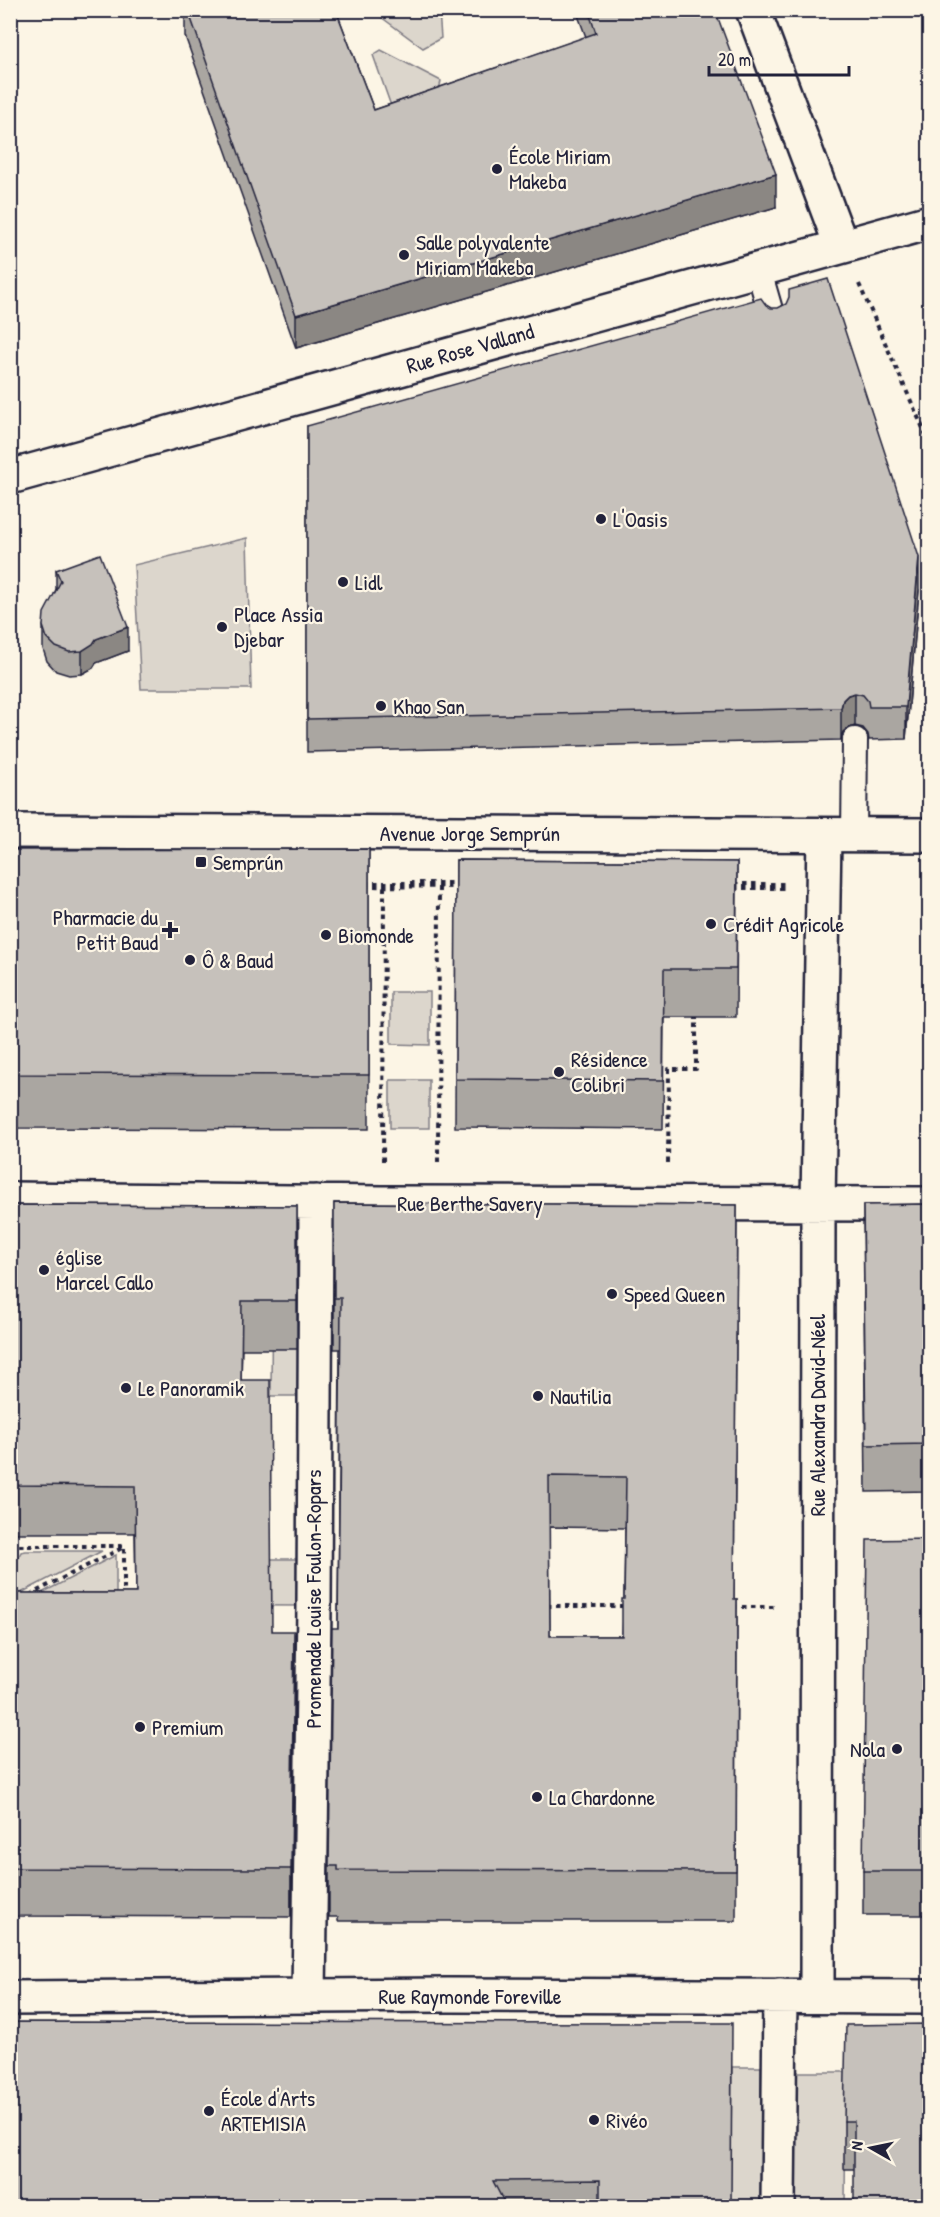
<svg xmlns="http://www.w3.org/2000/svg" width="940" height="2217" font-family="'Patrick Hand',sans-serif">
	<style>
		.green { fill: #dcd6cc; stroke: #7f7c84; stroke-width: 1.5 }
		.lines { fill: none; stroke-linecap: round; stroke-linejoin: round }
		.lane-casing { stroke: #22223b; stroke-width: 28 }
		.street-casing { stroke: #22223b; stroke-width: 38 }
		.secondary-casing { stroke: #22223b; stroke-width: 38 }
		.path { stroke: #22223b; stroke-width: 4; stroke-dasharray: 4.5 4.5; stroke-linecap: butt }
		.lane { stroke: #fcf5e5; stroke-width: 24 }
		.street { stroke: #fcf5e5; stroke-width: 33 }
		.secondary { stroke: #fcf5e5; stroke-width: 33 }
		.wall { fill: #aaa6a1; stroke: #22223b; stroke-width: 1.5; fill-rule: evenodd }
		.shaded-wall { fill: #8b8783; stroke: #22223b; stroke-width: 1.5 }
		.building { fill: #c6c1bb; stroke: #22223b; stroke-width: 1.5; fill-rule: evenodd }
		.poi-dot { fill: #22223b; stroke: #fcf5e5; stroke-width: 2 }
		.labels { text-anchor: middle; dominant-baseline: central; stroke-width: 4.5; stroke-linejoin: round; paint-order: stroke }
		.poi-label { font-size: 22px; fill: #22223b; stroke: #fcf5e5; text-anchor: start }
		.street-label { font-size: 22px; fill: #22223b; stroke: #fcf5e5 }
	</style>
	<rect width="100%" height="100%" fill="#fcf5e5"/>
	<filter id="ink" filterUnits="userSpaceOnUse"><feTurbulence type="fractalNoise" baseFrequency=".0167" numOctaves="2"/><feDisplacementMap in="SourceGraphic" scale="12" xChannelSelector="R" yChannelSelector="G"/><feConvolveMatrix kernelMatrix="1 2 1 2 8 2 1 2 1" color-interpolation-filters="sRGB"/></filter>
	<g filter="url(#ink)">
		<path class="green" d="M 378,11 L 439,11 L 441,38 L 423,48 L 377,14 Z
			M 381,50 L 441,81 L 436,105 L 396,120 L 373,55 Z
			M 247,538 L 251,689 L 141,689 L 134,565 Z
			M 391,992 L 430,992 L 430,1045 L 391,1044 Z
			M 390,1080 L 429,1080 L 429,1128 L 390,1128 Z
			M 272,1255 L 305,1255 L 304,1396 L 271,1396 Z
			M 26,1551 L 102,1551 L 17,1595 L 17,1560 L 21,1552 Z
			M 116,1555 L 116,1599 L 22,1603 Z
			M 271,1559 L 304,1559 L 304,1606 L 136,1605 L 136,1587 L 270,1588 Z
			M 732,2067 L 761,2067 L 761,2206 L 730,2206 Z
			M 790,2072 L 846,2072 L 845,2206 L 790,2206 Z"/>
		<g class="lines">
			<defs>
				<path id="lane" d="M 758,268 L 775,327
					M 854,835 L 855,740"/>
				<path id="street" d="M 753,10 L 841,245
					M 10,477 L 930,222
					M 10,1199 L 383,1203 L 930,1204
					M 309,1996 L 314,1607 L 316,1202
					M 817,1996 L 818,1203 L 824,835
					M 10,1998 L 448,1995 L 930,1997
					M 778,2206 L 780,1996"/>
				<path id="secondary" d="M 10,831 L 930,835"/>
			</defs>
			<use href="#lane" class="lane-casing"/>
			<use href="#street" class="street-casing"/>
			<use href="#secondary" class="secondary-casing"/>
			<path class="path" d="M 859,284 L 930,444
				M 365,883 L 460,883
				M 734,884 L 784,884
				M 365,886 L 460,887
				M 734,888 L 784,888
				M 383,1161 L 384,886
				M 438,1162 L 439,887
				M 668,1163 L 669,1069 L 696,1069 L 696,1017
				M 10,1546 L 124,1546 L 124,1597
				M 29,1595 L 124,1547
				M 547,1606 L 626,1606
				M 733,1607 L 776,1607"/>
			<use href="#lane" class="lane"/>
			<use href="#street" class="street"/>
			<use href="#secondary" class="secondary"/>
		</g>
		<path class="wall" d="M 185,10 L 336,10 L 374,110 L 586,37 L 576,10 L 715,10 L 776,207 L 296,348 L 185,36 Z
			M 307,426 L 919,590 L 906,739 L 869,740 L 868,734 L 863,728 L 855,726 L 848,728 L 843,732 L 841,740 L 307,752 Z
			M 56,570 L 128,651 L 96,663 L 93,668 L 82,674 L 69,675 L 56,671 L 47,661 L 43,649 L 43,626 L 56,589 Z
			M 369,849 L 369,1129 L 10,1128 L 10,850 Z
			M 456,860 L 737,862 L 736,1017 L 664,1017 L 663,1129 L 455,1127 Z
			M 334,1203 L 737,1205 L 734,1599 L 737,1599 L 736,1921 L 338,1921 L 338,1917 L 329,1917 L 329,1866 L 338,1628 L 340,1349 L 334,1349 ZM 549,1527 L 625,1528 L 624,1599 L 622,1636 L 550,1636 Z
			M 930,1204 L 930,1491 L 866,1492 L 863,1205 Z
			M 10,1205 L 297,1206 L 297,1349 L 242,1349 L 241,1380 L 272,1631 L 294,1679 L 291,1917 L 10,1916 L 10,1593 L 136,1593 L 135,1533 L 10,1533 Z
			M 930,1539 L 930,1915 L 863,1915 L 863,1871 Z
			M 10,2022 L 731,2206 L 10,2206 Z
			M 930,2024 L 854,2169 L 844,2169 L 844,2121 Z"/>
		<path class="shaded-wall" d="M 776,174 L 776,207 L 296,348 L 296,315 Z
			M 919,557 L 919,590 L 906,739 L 906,707 Z
			M 128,627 L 128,651 L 96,663 L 93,668 L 82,674 L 82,651 L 96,639 Z
			M 855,693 L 855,726 L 848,728 L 843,732 L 841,740 L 841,708 L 843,700 L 848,695 Z
			M 294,1631 L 294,1679 L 291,1917 L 291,1869 Z"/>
		<path class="building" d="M 188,10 L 336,10 L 374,110 L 596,33 L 588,10 L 715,10 L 776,174 L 296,315 Z
			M 828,279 L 919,557 L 906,707 L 869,707 L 868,701 L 863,695 L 855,693 L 848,695 L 843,700 L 841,708 L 307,719 L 307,426 L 761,298 L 766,305 L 771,308 L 778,308 L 786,304 L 789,297 L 789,290 Z
			M 100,554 L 128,627 L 96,639 L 93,644 L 82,651 L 69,652 L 56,647 L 47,638 L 43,626 L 44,613 L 61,581 L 56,570 Z
			M 369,849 L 369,1075 L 10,1074 L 10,850 Z
			M 456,860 L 737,862 L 736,969 L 664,969 L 663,1081 L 455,1079 Z
			M 334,1203 L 737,1205 L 734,1599 L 737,1599 L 736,1871 L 338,1870 L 338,1866 L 329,1866 L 332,1628 L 338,1628 L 341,1298 L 334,1298 ZM 549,1476 L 626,1477 L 624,1599 L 622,1599 L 622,1636 L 550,1636 Z
			M 930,1204 L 930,1444 L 866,1445 L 863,1205 Z
			M 10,1205 L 297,1206 L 297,1301 L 242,1301 L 241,1380 L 270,1380 L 272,1631 L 294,1631 L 291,1869 L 10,1868 L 10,1593 L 136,1593 L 135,1486 L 10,1485 Z
			M 930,1539 L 930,1871 L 863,1871 L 867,1540 Z
			M 10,2022 L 732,2023 L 731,2206 L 600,2206 L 600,2180 L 493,2181 L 506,2206 L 10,2206 Z
			M 930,2024 L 930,2206 L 854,2206 L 854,2121 L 844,2121 L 846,2025 Z"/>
	</g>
	<g class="poi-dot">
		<circle cx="497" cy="169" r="6"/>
		<circle cx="404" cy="255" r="6"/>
		<circle cx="601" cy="519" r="6"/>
		<circle cx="343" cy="582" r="6"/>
		<circle cx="222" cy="627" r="6"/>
		<circle cx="381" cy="706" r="6"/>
		<rect x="195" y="856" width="12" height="12" rx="3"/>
		<circle cx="711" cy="924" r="6"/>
		<path d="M167 921h6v6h6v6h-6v6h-6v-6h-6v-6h6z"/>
		<circle cx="326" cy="935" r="6"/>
		<circle cx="190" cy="960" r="6"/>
		<circle cx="559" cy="1072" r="6"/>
		<circle cx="44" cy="1270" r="6"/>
		<circle cx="612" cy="1294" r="6"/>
		<circle cx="126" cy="1388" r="6"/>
		<circle cx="538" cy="1396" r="6"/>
		<circle cx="140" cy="1727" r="6"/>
		<circle cx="897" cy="1749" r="6"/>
		<circle cx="537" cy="1797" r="6"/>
		<circle cx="209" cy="2111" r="6"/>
		<circle cx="594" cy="2120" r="6"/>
	</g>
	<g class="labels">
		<g class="poi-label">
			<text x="509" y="156">École Miriam<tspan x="509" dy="25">Makeba</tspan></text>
			<text x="416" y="242">Salle polyvalente<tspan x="416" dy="25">Miriam Makeba</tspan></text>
			<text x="613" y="519">L'Oasis</text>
			<text x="355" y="582">Lidl</text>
			<text x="234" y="614">Place Assia<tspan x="234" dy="25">Djebar</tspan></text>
			<text x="393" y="706">Khao San</text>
			<text x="213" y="862">Semprún</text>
			<text x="158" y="917" text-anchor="end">Pharmacie du<tspan x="158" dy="25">Petit Baud</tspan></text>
			<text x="723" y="924">Crédit Agricole</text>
			<text x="338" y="935">Biomonde</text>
			<text x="202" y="960">Ô &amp; Baud</text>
			<text x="571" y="1059">Résidence<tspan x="571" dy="25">Colibri</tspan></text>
			<text x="56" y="1257">église<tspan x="56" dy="25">Marcel Callo</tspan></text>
			<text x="624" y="1294">Speed Queen</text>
			<text x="138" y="1388">Le Panoramik</text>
			<text x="550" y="1396">Nautilia</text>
			<text x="152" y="1727">Premium</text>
			<text x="885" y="1749" text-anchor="end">Nola</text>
			<text x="549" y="1797">La Chardonne</text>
			<text x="221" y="2098">École d'Arts<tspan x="221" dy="25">ARTEMISIA</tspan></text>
			<text x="606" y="2120">Rivéo</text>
		</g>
		<g class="street-label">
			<text transform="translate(470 348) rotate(-16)">Rue Rose Valland</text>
			<text x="470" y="833">Avenue Jorge Semprún</text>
			<text x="470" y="1203">Rue Berthe Savery</text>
			<text transform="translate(817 1415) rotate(-90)">Rue Alexandra David-Néel</text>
			<text transform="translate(313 1599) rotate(-90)">Promenade Louise Foulon-Ropars</text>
			<text x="470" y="1996">Rue Raymonde Foreville</text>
		</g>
	</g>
	<rect width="940" height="2217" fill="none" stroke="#fcf5e5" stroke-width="36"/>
	<rect x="18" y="18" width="904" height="2181" fill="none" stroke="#22223b" stroke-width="2" filter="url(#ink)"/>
	<g transform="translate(871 2148) rotate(279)" stroke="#fcf5e5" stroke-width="4.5" paint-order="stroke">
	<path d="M0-4.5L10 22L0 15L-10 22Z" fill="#22223b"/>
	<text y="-9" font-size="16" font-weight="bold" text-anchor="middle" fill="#22223b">N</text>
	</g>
	<path d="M709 66v9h140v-9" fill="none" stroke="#22223b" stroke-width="3"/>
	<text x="718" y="66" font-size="18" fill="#22223b" stroke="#fcf5e5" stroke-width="4.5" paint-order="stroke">20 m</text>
</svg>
